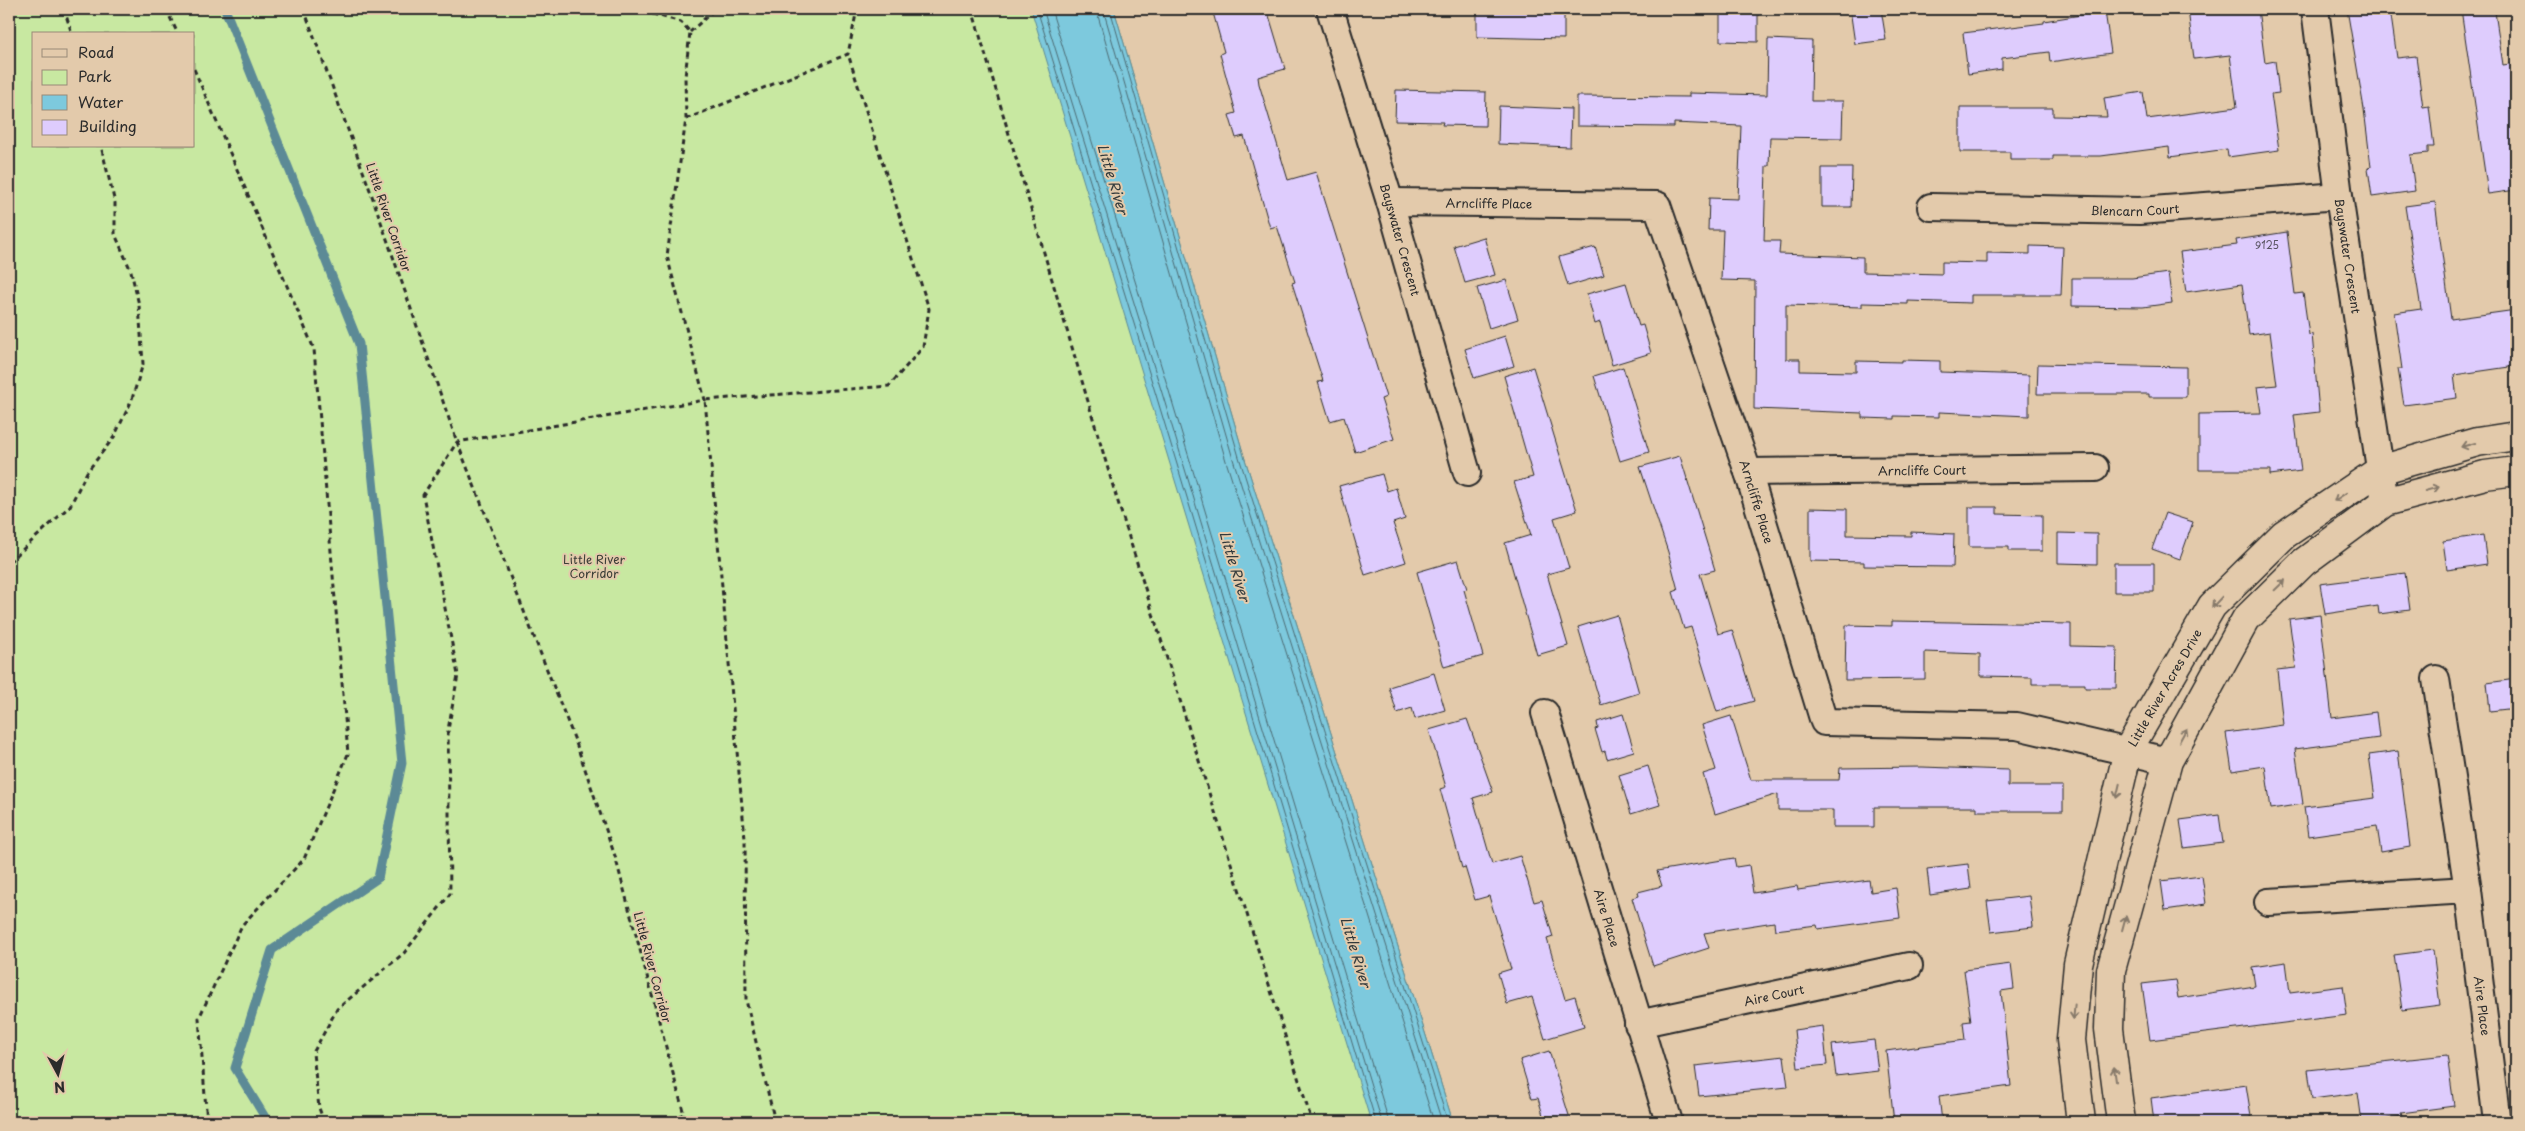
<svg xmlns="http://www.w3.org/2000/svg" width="2525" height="1131" font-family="'Playpen Sans',sans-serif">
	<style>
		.green { fill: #c8e8a1; stroke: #7a8a66; fill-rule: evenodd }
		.water { fill: #7dc9dd; stroke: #5c8a96 }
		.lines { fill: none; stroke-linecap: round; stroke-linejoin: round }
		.shore { stroke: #4c6a72; stroke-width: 1 }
		.stream { stroke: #5c8a96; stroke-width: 9 }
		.building { fill: #deccfd; stroke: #2b2b2b }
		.street-casing { stroke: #2b2b2b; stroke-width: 30 }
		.secondary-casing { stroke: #2b2b2b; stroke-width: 31 }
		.path { stroke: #2b2b2b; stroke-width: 3; stroke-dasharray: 5 4; stroke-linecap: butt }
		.street { stroke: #e3caab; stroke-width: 26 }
		.secondary { stroke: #e3caab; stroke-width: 28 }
		.oneway { stroke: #877a6b }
		.labels { text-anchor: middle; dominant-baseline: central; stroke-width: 4; stroke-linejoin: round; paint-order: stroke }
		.number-label { font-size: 10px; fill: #585360 }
		.street-label { font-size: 12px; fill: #2b2b2b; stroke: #e3caab }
		.park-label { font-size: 12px; fill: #3b3e37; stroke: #e3caab }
		.water-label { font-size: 14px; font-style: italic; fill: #333b3d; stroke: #e3caab }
	</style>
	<rect width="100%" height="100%" fill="#e3caab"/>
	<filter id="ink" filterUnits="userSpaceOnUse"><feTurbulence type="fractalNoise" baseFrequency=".02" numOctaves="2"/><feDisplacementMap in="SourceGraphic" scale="10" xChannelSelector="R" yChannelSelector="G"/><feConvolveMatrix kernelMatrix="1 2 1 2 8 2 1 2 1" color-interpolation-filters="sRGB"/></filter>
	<g filter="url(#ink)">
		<path class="green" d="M 9,9 L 1114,9 L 1244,456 L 1453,1122 L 9,1122 ZM 34,34 L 194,34 L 194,146 L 34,146 Z"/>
		<path class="water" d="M 1031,9 L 1114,9 L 1244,456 L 1453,1122 L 1371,1122 Z"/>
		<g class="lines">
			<path class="shore" d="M 1037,9 L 1156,395 L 1376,1122
				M 1043,9 L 1162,393 L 1382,1122
				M 1051,9 L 1169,391 L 1389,1122
				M 1096,9 L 1226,461 L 1434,1122
				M 1103,9 L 1233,459 L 1442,1122
				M 1110,9 L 1239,457 L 1448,1122"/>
			<path class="stream" d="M 225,9 L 359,344 L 402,763 L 378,878 L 272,950 L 235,1068 L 268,1122"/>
		</g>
		<path class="building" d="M 1212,9 L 1267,9 L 1285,69 L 1258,77 L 1259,84 L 1288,180 L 1316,172 L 1386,397 L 1381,399 L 1394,439 L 1355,452 L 1344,417 L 1330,421 L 1318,382 L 1323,381 L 1292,283 L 1295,282 L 1277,226 L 1270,228 L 1244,136 L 1236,138 L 1229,115 L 1236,113 L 1220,54 L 1224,52 Z
			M 1477,9 L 1564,9 L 1564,39 L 1477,37 Z
			M 1850,9 L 1881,9 L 1886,40 L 1855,44 Z
			M 2188,9 L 2258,9 L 2265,63 L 2275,61 L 2279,93 L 2271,94 L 2279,150 L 2228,157 L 2227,149 L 2170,157 L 2169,147 L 2101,156 L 2053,156 L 2053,160 L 2010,160 L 2010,152 L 1960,152 L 1960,108 L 2053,108 L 2053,116 L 2107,117 L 2104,98 L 2143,92 L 2147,119 L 2237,107 L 2230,55 L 2194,59 Z
			M 2347,9 L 2390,9 L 2397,58 L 2416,56 L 2423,107 L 2429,106 L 2434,147 L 2428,147 L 2428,153 L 2410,155 L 2415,191 L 2372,197 L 2368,168 L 2371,167 L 2364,109 Z
			M 2461,9 L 2488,9 L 2488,13 L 2495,12 L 2503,65 L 2516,63 L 2516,190 L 2488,194 Z
			M 1720,11 L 1758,12 L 1758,42 L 1720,41 Z
			M 2105,11 L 2111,53 L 2050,62 L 2049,52 L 2002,58 L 2002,69 L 1968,74 L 1963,33 L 2044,23 L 2044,21 Z
			M 1768,39 L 1812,41 L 1811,101 L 1843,101 L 1842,138 L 1770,137 L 1769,166 L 1766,166 L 1764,241 L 1780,241 L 1779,254 L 1863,257 L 1863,272 L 1942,274 L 1942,262 L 1987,263 L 1987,253 L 2030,254 L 2030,246 L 2063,247 L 2061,295 L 1971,295 L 1971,303 L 1908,301 L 1908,304 L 1862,303 L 1862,307 L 1786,305 L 1786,359 L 1800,359 L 1800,371 L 1856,372 L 1856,361 L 1902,362 L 1902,360 L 1940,361 L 1940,372 L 2029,375 L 2029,416 L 1939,412 L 1939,417 L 1894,416 L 1894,419 L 1862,418 L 1862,413 L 1754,409 L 1755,281 L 1721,280 L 1723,230 L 1708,230 L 1709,198 L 1738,199 L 1741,126 L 1674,123 L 1674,127 L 1577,126 L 1577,96 L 1689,97 L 1689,93 L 1767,95 Z
			M 1396,90 L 1486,92 L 1485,126 L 1442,125 L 1443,122 L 1395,121 Z
			M 1499,106 L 1571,109 L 1570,147 L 1498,144 Z
			M 1822,168 L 1852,168 L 1851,207 L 1822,207 Z
			M 2435,202 L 2451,319 L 2516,310 L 2516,366 L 2454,375 L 2457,398 L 2404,405 L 2398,369 L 2402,369 L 2394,313 L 2421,309 L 2405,206 Z
			M 2287,232 L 2295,294 L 2303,293 L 2309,335 L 2312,334 L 2319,412 L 2294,415 L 2301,471 L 2270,475 L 2270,470 L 2199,470 L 2199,414 L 2261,413 L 2257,387 L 2277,385 L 2270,332 L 2249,335 L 2242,284 L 2186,292 L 2180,252 L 2237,245 L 2236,240 Z
			M 1484,237 L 1495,275 L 1465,283 L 1454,246 Z
			M 1595,247 L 1604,275 L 1568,286 L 1559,257 Z
			M 2168,273 L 2172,303 L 2143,307 L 2072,306 L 2072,278 L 2132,278 Z
			M 1506,280 L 1518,319 L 1489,328 L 1477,288 Z
			M 1626,283 L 1639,326 L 1643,325 L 1651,353 L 1612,365 L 1600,322 L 1595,324 L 1587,294 Z
			M 1505,336 L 1514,366 L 1474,378 L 1465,349 Z
			M 2038,364 L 2186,367 L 2186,397 L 2149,397 L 2149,394 L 2037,394 Z
			M 1533,367 L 1577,511 L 1554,518 L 1569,568 L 1547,574 L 1568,646 L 1537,655 L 1505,543 L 1531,535 L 1514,482 L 1533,477 L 1504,376 Z
			M 1623,367 L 1649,452 L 1620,461 L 1594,376 Z
			M 1680,456 L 1715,570 L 1700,574 L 1718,634 L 1732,630 L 1754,701 L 1717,712 L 1691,627 L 1684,629 L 1673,592 L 1678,590 L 1668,552 L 1640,467 Z
			M 1382,474 L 1387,491 L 1396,488 L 1405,519 L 1393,523 L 1406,562 L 1365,575 L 1339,486 Z
			M 1969,507 L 1997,507 L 1997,514 L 2042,515 L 2042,551 L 2009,551 L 2009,547 L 1969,547 Z
			M 1810,508 L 1847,509 L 1847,535 L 1911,536 L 1911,532 L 1954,534 L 1953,567 L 1864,566 L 1864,562 L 1810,561 Z
			M 2165,513 L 2193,522 L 2180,559 L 2152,549 Z
			M 2058,533 L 2097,534 L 2097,564 L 2058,563 Z
			M 2483,535 L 2487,564 L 2447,570 L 2443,541 Z
			M 1458,560 L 1467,589 L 1464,590 L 1483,656 L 1444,667 L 1417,572 Z
			M 2114,563 L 2154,563 L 2154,592 L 2114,592 Z
			M 2405,573 L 2410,610 L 2379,614 L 2378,606 L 2325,614 L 2320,584 Z
			M 1617,615 L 1639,693 L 1601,705 L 1578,627 Z
			M 2320,615 L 2332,718 L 2376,712 L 2379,738 L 2295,749 L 2303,804 L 2271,809 L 2265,766 L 2232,771 L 2226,733 L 2283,725 L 2277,670 L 2296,668 L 2289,619 Z
			M 1892,621 L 2071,624 L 2071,646 L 2117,647 L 2116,688 L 2085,688 L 2085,684 L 2032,684 L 2032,677 L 1980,676 L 1980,654 L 1925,652 L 1925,679 L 1845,680 L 1846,625 L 1892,626 Z
			M 1434,673 L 1445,710 L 1415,719 L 1412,708 L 1397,713 L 1389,687 Z
			M 2516,679 L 2516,708 L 2490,711 L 2487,683 Z
			M 1623,714 L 1634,751 L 1607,759 L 1605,751 L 1602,752 L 1595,729 L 1598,728 L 1597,722 Z
			M 1731,716 L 1751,780 L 1839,780 L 1840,768 L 1922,767 L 2008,770 L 2008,786 L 2063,786 L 2063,811 L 1977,811 L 1977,807 L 1874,807 L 1874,827 L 1833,827 L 1833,810 L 1778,810 L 1778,794 L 1715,814 L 1703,774 L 1716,770 L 1702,725 Z
			M 1467,719 L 1493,792 L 1473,798 L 1492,864 L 1520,856 L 1534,902 L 1542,900 L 1553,937 L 1547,939 L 1565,999 L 1575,996 L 1584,1027 L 1545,1039 L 1532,997 L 1507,1004 L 1498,973 L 1511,969 L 1489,896 L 1475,900 L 1465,867 L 1462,868 L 1440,789 L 1446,787 L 1429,730 Z
			M 2398,751 L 2410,847 L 2381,852 L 2377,826 L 2308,836 L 2304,807 L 2375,798 L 2369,755 Z
			M 1648,766 L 1660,805 L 1631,814 L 1619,775 Z
			M 2219,815 L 2223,843 L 2184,848 L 2180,820 Z
			M 1734,858 L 1736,867 L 1749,865 L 1753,893 L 1797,886 L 1798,890 L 1869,880 L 1871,892 L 1896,888 L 1900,918 L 1818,929 L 1817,925 L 1775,930 L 1774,922 L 1704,933 L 1709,948 L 1653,966 L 1632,898 L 1639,896 L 1638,892 L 1662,886 L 1657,871 Z
			M 1968,864 L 1971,889 L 1930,895 L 1927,869 Z
			M 2202,876 L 2206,904 L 2165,910 L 2161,881 Z
			M 2029,896 L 2033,927 L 1991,932 L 1987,901 Z
			M 2433,950 L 2440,1005 L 2402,1010 L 2394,955 Z
			M 2286,962 L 2290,993 L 2343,986 L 2347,1015 L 2150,1040 L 2142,984 L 2175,980 L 2178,998 L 2255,986 L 2252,967 Z
			M 2011,964 L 2014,989 L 2001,991 L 2011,1086 L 1939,1096 L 1942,1122 L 1894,1122 L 1886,1051 L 1965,1040 L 1963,1022 L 1971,1021 L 1964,970 Z
			M 1823,1026 L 1827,1065 L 1798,1068 L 1794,1030 Z
			M 1874,1040 L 1878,1071 L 1836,1076 L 1832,1045 Z
			M 1549,1051 L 1571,1122 L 1545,1122 L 1538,1098 L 1532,1099 L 1520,1060 Z
			M 2447,1055 L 2454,1106 L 2401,1113 L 2402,1116 L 2362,1122 L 2358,1093 L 2312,1099 L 2308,1070 Z
			M 1784,1056 L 1788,1087 L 1699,1096 L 1695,1066 Z
			M 2246,1085 L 2252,1122 L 2154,1122 L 2151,1098 Z"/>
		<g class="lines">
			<defs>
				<g id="street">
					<path id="s1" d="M 1330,9 L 1390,202 L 1467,473"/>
					<path id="s2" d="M 2315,9 L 2339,196 L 2385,502"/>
					<path id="s3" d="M 1390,202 L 1657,205 L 1748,472 L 1824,722 L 2017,726 L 2168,761"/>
					<path id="s4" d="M 1931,207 L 2139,211 L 2339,196"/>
					<path id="s5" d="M 1748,472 L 2095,468"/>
					<path id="s6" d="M 2436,679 L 2468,890 L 2497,1122"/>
					<path id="s7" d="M 1545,713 L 1669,1122"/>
					<path d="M 2268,902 L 2468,890"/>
					<path id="s8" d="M 1638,1024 L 1909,966"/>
				</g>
				<g id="secondary">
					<path id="s9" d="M 2081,1122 L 2071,1040 L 2078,964 L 2128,750 L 2212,606 L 2284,535 L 2380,470 L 2477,442 L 2516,436"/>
					<path d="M 2121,1122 L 2109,1029 L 2111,970 L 2168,761 L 2246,619 L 2304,562 L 2385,502 L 2485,475 L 2516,471"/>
				</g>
			</defs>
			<use href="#street" class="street-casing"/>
			<use href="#secondary" class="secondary-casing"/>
			<path class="path" d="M 64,9 L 72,34
				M 166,9 L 178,34
				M 304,9 L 371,193 L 457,442 L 576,743 L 615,856 L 686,1122
				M 972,9 L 1113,486 L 1312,1122
				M 690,32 L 715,9
				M 194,69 L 314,349 L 348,754 L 304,859 L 242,925 L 199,1018 L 207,1122
				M 686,119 L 848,54 L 857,9
				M 9,562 L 70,506 L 87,472 L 114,437 L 131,402 L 143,364 L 139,305 L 131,271 L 115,234 L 115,203 L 101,146
				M 324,1122 L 319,1108 L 313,1053 L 337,1009 L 404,953 L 450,894 L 448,730 L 458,675 L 423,495 L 457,442 L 705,400 L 667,256 L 686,119 L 685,77 L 690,32 L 681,22 L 635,9
				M 671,1122 L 683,1114
				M 775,1122 L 746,1000 L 745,839 L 705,400 L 889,386 L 923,347 L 929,309 L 848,54"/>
			<use href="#street" class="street"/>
			<use href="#secondary" class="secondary"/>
		</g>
		<defs><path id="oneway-shaft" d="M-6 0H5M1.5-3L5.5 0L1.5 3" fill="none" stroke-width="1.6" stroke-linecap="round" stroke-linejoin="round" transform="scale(1.25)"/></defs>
		<g class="oneway">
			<use href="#oneway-shaft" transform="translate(2468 445) rotate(164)"/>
			<use href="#oneway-shaft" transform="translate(2432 489) rotate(-15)"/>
			<use href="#oneway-shaft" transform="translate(2340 497) rotate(146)"/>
			<use href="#oneway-shaft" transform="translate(2280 585) rotate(-44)"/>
			<use href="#oneway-shaft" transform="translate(2217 602) rotate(133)"/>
			<use href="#oneway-shaft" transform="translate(2183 735) rotate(-61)"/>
			<use href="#oneway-shaft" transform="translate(2118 791) rotate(103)"/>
			<use href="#oneway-shaft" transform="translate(2124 923) rotate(-75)"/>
			<use href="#oneway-shaft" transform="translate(2074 1012) rotate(95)"/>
			<use href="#oneway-shaft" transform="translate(2115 1074) rotate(-98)"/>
		</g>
	</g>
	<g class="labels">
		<g class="number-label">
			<text x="2267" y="244">9125</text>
		</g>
		<g class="street-label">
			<text stroke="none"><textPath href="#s3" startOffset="99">Arncliffe Place</textPath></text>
			<text stroke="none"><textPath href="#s4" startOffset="204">Blencarn Court</textPath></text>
			<text transform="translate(389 217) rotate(71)">Little River Corridor</text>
			<text stroke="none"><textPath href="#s1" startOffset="241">Bayswater Crescent</textPath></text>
			<text stroke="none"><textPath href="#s2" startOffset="249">Bayswater Crescent</textPath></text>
			<text stroke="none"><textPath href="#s5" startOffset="174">Arncliffe Court</textPath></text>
			<text stroke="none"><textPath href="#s3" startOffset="580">Arncliffe Place</textPath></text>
			<text stroke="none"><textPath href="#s9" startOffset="451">Little River Acres Drive</textPath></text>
			<text stroke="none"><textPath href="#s7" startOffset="214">Aire Place</textPath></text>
			<text transform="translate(653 967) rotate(75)">Little River Corridor</text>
			<text stroke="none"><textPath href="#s8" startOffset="139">Aire Court</textPath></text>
			<text stroke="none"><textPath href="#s6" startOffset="330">Aire Place</textPath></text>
		</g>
		<g class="park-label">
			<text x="594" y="559">Little River<tspan x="594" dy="14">Corridor</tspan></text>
		</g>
		<g class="water-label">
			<text transform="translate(1113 179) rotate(73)">Little River</text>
			<text transform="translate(1235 566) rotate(73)">Little River</text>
			<text transform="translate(1356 952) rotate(73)">Little River</text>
		</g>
	</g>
	<rect width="2525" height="1131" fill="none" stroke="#e3caab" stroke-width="30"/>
	<rect x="15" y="15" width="2495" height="1101" fill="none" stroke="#2b2b2b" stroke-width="2" filter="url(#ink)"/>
	<rect x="32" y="32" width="162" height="115" fill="#e3caab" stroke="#998a78"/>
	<rect x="42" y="49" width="25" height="8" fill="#e3caab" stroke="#998a78"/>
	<text x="78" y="58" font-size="15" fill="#2b2b2b">Road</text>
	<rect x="42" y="70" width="25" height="15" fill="#c8e8a1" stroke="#998a78"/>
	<text x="78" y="82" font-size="15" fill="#2b2b2b">Park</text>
	<rect x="42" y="95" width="25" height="15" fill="#7dc9dd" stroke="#998a78"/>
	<text x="78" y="108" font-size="15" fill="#2b2b2b">Water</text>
	<rect x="42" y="120" width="25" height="15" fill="#deccfd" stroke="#998a78"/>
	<text x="78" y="132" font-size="15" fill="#2b2b2b">Building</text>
	<g transform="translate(58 1074) rotate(173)" stroke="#e3caab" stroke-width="4" paint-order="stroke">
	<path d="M0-4L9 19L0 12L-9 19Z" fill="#2b2b2b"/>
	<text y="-8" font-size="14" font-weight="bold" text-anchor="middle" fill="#2b2b2b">N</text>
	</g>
</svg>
